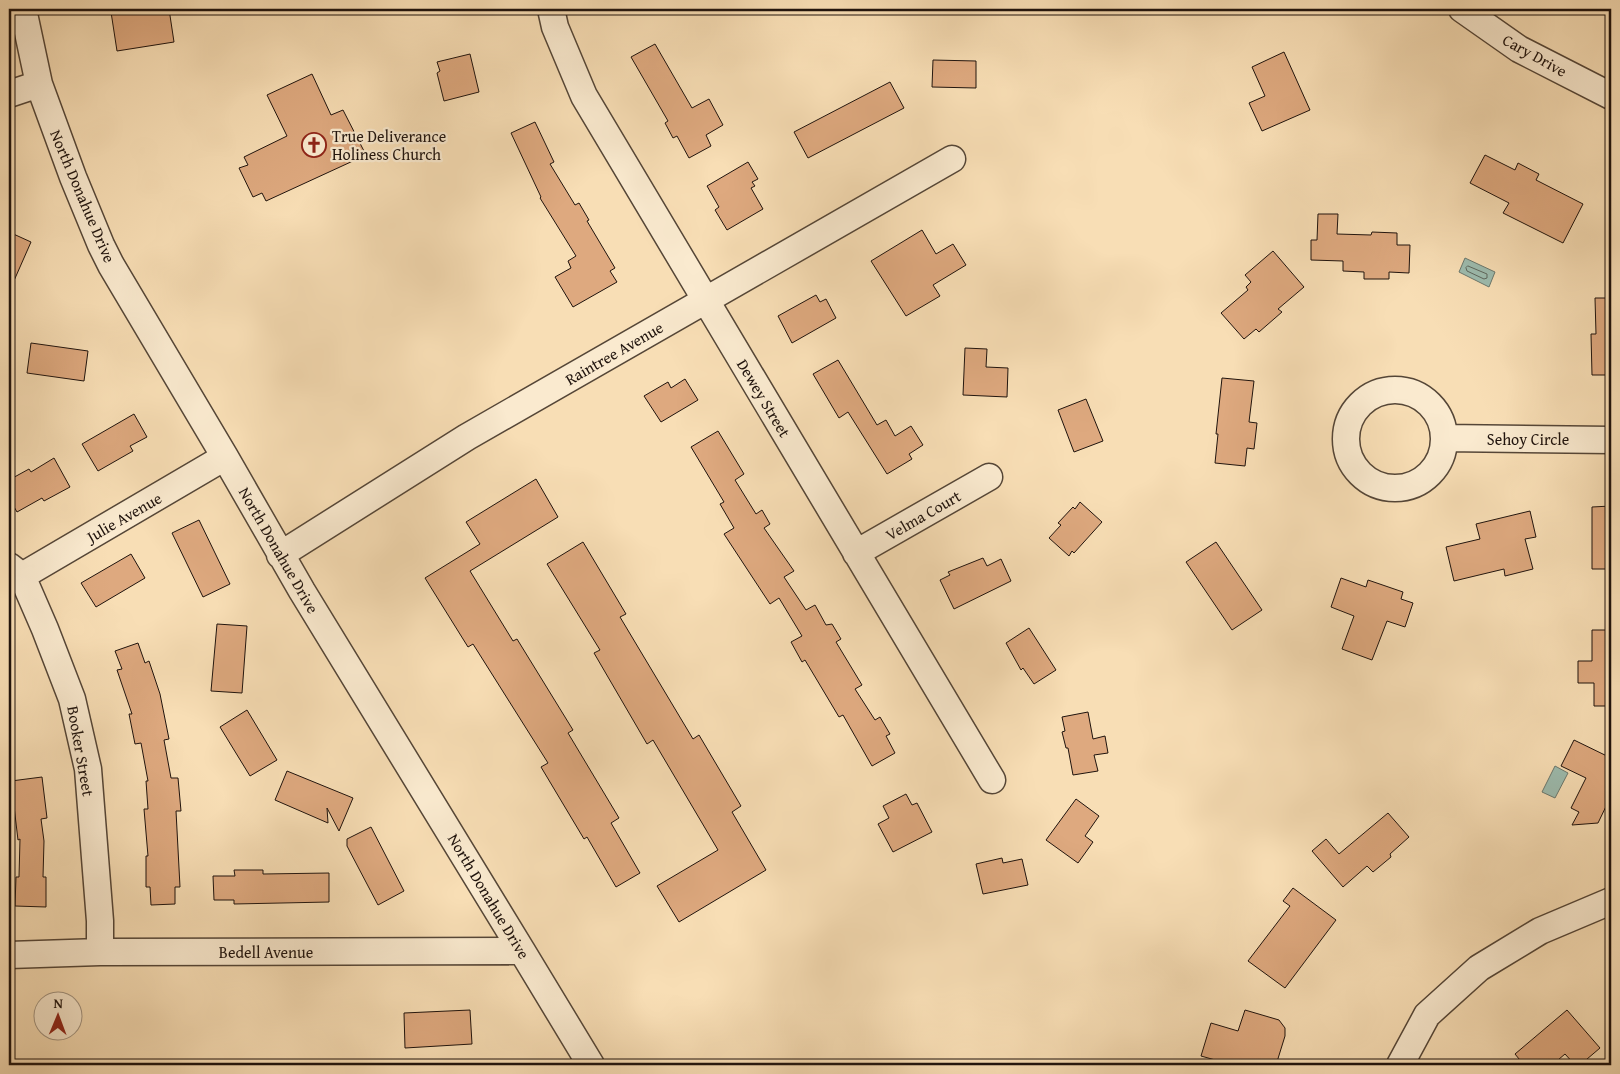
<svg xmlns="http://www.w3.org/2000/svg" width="1620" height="1074" font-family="'Gentium Book Plus',serif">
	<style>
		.water { fill: #9dbcaf; stroke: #6b786e }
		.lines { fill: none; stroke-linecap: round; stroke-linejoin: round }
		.shore { stroke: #5e685e; stroke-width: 1 }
		.building { fill: #dea97f; stroke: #1f130d }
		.minor-casing { stroke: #554637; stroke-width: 29 }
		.minor { stroke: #faeacf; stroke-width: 26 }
		.labels { text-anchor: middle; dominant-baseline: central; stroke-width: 4.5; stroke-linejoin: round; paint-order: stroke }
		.street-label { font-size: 16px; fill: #1f130d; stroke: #faeacf }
		.poi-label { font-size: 16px; fill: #1f130d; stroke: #faeacf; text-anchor: start }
	</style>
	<rect width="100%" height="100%" fill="#f8deb5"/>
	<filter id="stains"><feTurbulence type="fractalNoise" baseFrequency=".004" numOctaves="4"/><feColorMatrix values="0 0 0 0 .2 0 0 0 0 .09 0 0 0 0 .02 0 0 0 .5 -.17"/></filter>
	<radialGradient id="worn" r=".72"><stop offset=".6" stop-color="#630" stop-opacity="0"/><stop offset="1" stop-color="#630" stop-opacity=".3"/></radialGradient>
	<path class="water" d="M 1465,258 L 1495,272 L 1489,287 L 1459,272 Z
		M 1555,766 L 1568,773 L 1555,798 L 1542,792 Z"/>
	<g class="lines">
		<path class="shore" d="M 1468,266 L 1487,274 L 1487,278 L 1484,279 L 1467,271 L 1466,268 Z"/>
	</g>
	<path class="building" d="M 129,9 L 169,9 L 174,42 L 117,51 L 111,12 Z
		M 655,44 L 692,108 L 709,99 L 723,125 L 706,135 L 711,146 L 689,158 L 677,136 L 673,138 L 665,123 L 668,121 L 631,57 Z
		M 1284,52 L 1310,110 L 1262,131 L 1249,103 L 1265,96 L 1252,67 Z
		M 470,54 L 479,92 L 444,101 L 437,73 L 440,71 L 437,62 Z
		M 933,60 L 976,61 L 976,88 L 932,87 Z
		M 312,74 L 331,115 L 343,110 L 366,155 L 266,201 L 262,193 L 253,197 L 239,168 L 248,165 L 244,157 L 287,136 L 267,95 Z
		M 890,82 L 904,108 L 808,158 L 794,132 Z
		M 535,122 L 554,162 L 550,164 L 575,205 L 579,203 L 589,220 L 587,221 L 615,268 L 610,271 L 617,282 L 573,307 L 555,277 L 571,268 L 568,261 L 576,256 L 540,198 L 541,197 L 511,133 Z
		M 1485,155 L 1515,170 L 1518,163 L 1539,174 L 1536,180 L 1583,204 L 1563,243 L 1503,213 L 1509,203 L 1470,183 Z
		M 748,162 L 758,179 L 752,182 L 755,186 L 751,188 L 763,209 L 727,230 L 715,210 L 719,207 L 707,186 Z
		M 1318,214 L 1338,214 L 1337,234 L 1371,235 L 1372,232 L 1397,233 L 1397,245 L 1410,245 L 1409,273 L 1389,272 L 1389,279 L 1364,279 L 1364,272 L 1343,271 L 1343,261 L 1311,260 L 1311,240 L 1317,240 Z
		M 922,230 L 936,254 L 953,244 L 966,265 L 933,285 L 940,296 L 906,316 L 871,261 Z
		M 9,232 L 31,242 L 9,292 Z
		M 1273,251 L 1304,287 L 1278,309 L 1282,312 L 1259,332 L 1256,329 L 1244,339 L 1221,313 L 1248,290 L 1246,287 L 1251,282 L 1245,275 Z
		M 816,295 L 820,302 L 826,299 L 836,318 L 792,343 L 778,316 Z
		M 1595,298 L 1611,298 L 1611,375 L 1592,375 L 1591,334 L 1596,334 Z
		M 31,343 L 88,351 L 84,381 L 27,373 Z
		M 965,348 L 987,349 L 986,367 L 1008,368 L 1007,397 L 963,395 Z
		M 838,360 L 877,425 L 886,420 L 895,436 L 911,426 L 923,445 L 909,454 L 912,459 L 887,474 L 848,412 L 839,418 L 813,374 Z
		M 1222,378 L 1254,381 L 1249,422 L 1257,423 L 1254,449 L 1247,448 L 1245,466 L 1215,463 L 1218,434 L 1216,434 Z
		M 685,379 L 698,400 L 661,422 L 644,396 L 668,382 L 671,388 Z
		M 1086,399 L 1103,441 L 1074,452 L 1058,410 Z
		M 134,414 L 147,437 L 130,446 L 133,451 L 98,471 L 82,444 Z
		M 718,431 L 744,474 L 735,480 L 756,514 L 762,510 L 770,524 L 764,528 L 794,571 L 784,577 L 806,610 L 815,605 L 826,625 L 832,624 L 841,639 L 836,642 L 862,685 L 855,689 L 875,720 L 880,717 L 890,734 L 886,736 L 895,753 L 872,766 L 843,715 L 839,717 L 805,660 L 802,662 L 791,642 L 802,636 L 779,598 L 770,604 L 724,534 L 734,528 L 720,504 L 724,502 L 691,447 Z
		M 54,458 L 70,487 L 44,501 L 42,498 L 17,512 L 9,498 L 9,480 L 29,469 L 31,472 Z
		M 536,479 L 558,517 L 470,571 L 513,641 L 517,639 L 573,730 L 568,733 L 619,818 L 611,823 L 640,873 L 616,887 L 587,837 L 584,839 L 541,767 L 548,763 L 473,644 L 468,647 L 425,578 L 480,544 L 466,522 Z
		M 1080,502 L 1102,522 L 1074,553 L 1072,551 L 1069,556 L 1049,538 L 1061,525 L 1058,523 L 1073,507 L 1075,509 Z
		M 1611,506 L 1611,569 L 1592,569 L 1592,507 Z
		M 1530,511 L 1536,537 L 1525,539 L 1533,569 L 1505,576 L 1504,569 L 1454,581 L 1446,547 L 1480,539 L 1476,524 Z
		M 199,520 L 230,584 L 203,597 L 172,533 Z
		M 583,542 L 626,614 L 620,617 L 693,739 L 699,735 L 741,806 L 732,812 L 766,870 L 679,922 L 657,886 L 718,850 L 653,740 L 647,744 L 594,653 L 600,650 L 547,564 Z
		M 1216,542 L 1262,610 L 1232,630 L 1186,562 Z
		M 131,554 L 145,578 L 96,607 L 81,583 Z
		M 983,558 L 987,566 L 1001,559 L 1011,581 L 954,609 L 940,580 L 950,575 L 948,572 Z
		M 1341,578 L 1366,587 L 1368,580 L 1403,592 L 1401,599 L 1413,603 L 1405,627 L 1387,621 L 1372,660 L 1342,649 L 1354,616 L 1331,607 Z
		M 217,624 L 247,626 L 242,693 L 211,691 Z
		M 1029,628 L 1056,670 L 1034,684 L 1023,668 L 1021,670 L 1006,643 Z
		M 1592,630 L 1611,630 L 1611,706 L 1594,706 L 1594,683 L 1578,683 L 1578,661 L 1592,661 Z
		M 138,643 L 145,663 L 149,661 L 160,694 L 169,739 L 164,740 L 171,778 L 178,778 L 181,811 L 176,811 L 180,887 L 175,887 L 175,904 L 151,905 L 150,887 L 146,887 L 146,856 L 148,856 L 144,809 L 148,809 L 146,781 L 148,781 L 141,743 L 135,744 L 129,714 L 132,714 L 117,670 L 122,669 L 115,651 Z
		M 247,710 L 277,760 L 250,776 L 220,727 Z
		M 1088,712 L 1093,739 L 1105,736 L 1108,753 L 1094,755 L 1098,771 L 1073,775 L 1068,748 L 1066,748 L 1062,732 L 1065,731 L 1062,717 Z
		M 1574,740 L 1611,758 L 1611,796 L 1598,823 L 1572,825 L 1579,812 L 1571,808 L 1586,778 L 1561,766 Z
		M 287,771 L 353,798 L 339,831 L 327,808 L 328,823 L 275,800 Z
		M 42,777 L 47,818 L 41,819 L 44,841 L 43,877 L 46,877 L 46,907 L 15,906 L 16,877 L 19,877 L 20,839 L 18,840 L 11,781 Z
		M 906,794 L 912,805 L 917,803 L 932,832 L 893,852 L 878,824 L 889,818 L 883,806 Z
		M 1076,799 L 1099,816 L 1085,836 L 1093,842 L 1078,863 L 1046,840 Z
		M 1388,813 L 1409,837 L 1390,854 L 1391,857 L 1373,872 L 1367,866 L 1343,887 L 1312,851 L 1326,839 L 1339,854 Z
		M 371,827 L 404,891 L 378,905 L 347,846 L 347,839 Z
		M 1002,858 L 1003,863 L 1022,859 L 1028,885 L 983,894 L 976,864 Z
		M 234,870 L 263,870 L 263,874 L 329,873 L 329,902 L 234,904 L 234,900 L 214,900 L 213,876 L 235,876 Z
		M 1293,888 L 1336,920 L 1285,988 L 1248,961 L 1290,906 L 1283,901 Z
		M 470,1010 L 472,1044 L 405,1048 L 404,1013 Z
		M 1245,1010 L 1279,1020 L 1285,1028 L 1285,1036 L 1276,1065 L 1233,1065 L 1201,1056 L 1211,1023 L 1238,1031 Z
		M 1567,1010 L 1600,1048 L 1580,1065 L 1575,1065 L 1565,1054 L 1552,1065 L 1524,1065 L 1515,1054 Z"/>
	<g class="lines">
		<defs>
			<path id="minor" d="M 23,9 L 39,84 L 73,177 L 101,245 L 111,265 L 225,457 L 302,591 L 522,951 L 591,1065
				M 551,9 L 555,27 L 584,96 L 992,780
				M 1462,9 L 1519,49 L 1611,96
				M 9,94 L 39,84
				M1346 439a49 49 0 1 1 98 0a49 49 0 1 1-98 0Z
				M 1444,438 L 1611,440
				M 856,553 L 989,477
				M 280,555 L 467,437 L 952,159
				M 9,566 L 22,576 L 45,629 L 72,699 L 88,769 L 100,921 L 100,952
				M 22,576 L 225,457
				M 9,955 L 100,952 L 522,951
				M 1400,1065 L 1427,1015 L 1479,968 L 1540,931 L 1611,901"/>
		</defs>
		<use href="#minor" class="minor-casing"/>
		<use href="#minor" class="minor"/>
	</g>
	<defs>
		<symbol id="church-ring" viewBox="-11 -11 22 22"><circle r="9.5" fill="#faeacf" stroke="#8f2418" stroke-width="1.5"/><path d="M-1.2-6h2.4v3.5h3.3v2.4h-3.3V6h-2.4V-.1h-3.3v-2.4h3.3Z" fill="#8f2418"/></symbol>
	</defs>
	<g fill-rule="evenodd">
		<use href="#church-ring" x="300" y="131" width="28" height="28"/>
	</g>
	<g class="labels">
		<g class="street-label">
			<text transform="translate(1535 55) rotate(29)">Cary Drive</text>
			<text transform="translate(83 196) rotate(67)">North Donahue Drive</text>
			<text transform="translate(614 353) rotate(-30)">Raintree Avenue</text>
			<text transform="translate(764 398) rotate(59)">Dewey Street</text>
			<text x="1528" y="439">Sehoy Circle</text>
			<text transform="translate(923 515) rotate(-30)">Velma Court</text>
			<text transform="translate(124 517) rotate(-30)">Julie Avenue</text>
			<text transform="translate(279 550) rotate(60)">North Donahue Drive</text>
			<text transform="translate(81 751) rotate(80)">Booker Street</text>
			<text transform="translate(489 896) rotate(59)">North Donahue Drive</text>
			<text x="266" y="952">Bedell Avenue</text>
		</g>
		<g class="poi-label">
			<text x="332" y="136">True Deliverance<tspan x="332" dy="18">Holiness Church</tspan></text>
		</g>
	</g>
	<rect width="1620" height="1074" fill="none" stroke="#f8deb5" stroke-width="30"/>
	<rect x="10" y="10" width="1600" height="1054" fill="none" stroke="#1f130d" stroke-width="2.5"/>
	<rect x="15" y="15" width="1590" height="1044" fill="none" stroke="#1f130d"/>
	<g transform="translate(58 1016) rotate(1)"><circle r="24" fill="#faeacf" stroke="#a29481"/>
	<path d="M0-4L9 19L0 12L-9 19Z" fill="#8f2418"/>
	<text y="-8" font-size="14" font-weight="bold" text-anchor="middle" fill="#1f130d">N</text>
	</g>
	<rect width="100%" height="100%" filter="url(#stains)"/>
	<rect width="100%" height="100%" fill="url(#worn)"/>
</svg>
